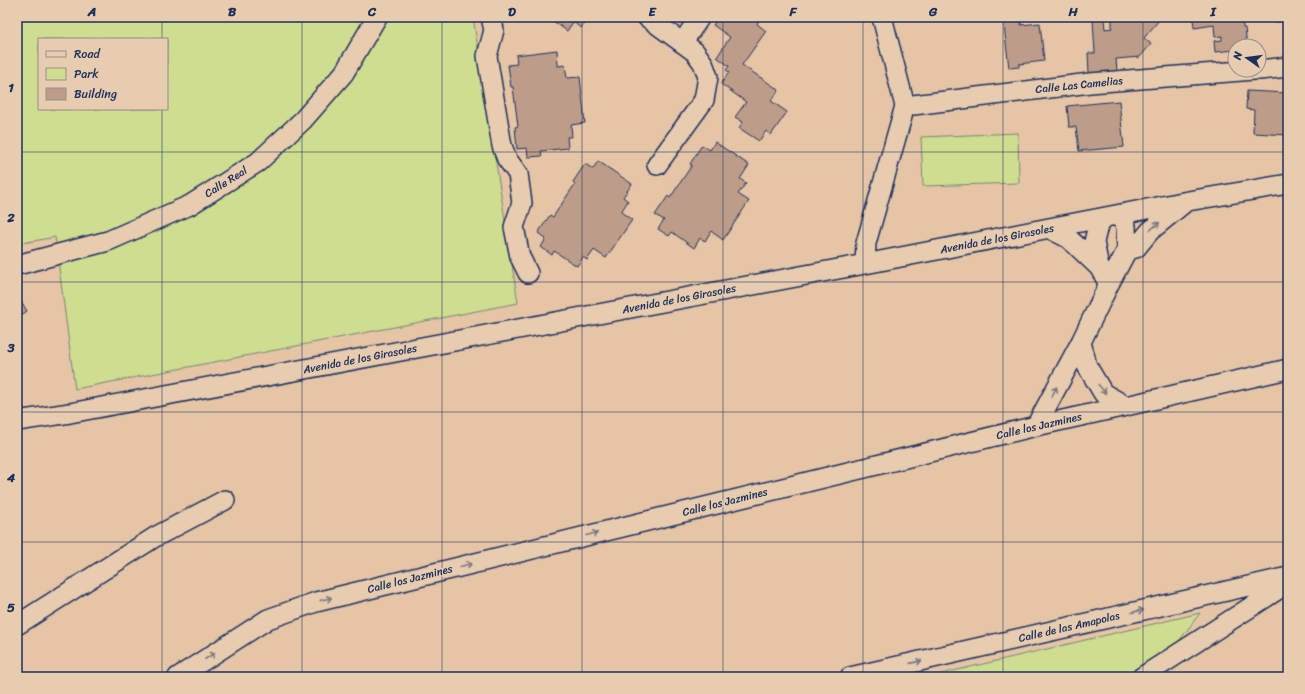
<svg xmlns="http://www.w3.org/2000/svg" width="1305" height="694" font-family="Sriracha,sans-serif">
	<style>
		.green { fill: #cfdd90; stroke: #758677; fill-rule: evenodd }
		.building { fill: #bd9d89; stroke: #1b2f5e }
		.lines { fill: none; stroke-linecap: round; stroke-linejoin: round }
		.minor-casing { stroke: #1b2f5e; stroke-width: 22 }
		.minor { stroke: #e8ccaf; stroke-width: 19 }
		.oneway { stroke: #777682 }
		.grid { fill: none; stroke: #1b2f5e; stroke-width: 1; stroke-opacity: 0.55 }
		.labels { text-anchor: middle; dominant-baseline: central; stroke-width: 3; stroke-linejoin: round; paint-order: stroke }
		.street-label { font-size: 11px; fill: #1b2f5e; stroke: #e8ccaf }
		.neatline { fill: none; stroke: #1b2f5e; stroke-width: 1.5 }
		.grid-label { font-size: 13px; text-anchor: middle; font-weight: bold; fill: #1b2f5e }
	</style>
	<rect width="100%" height="100%" fill="#e6c5a6"/>
	<filter id="ink" filterUnits="userSpaceOnUse"><feTurbulence type="fractalNoise" baseFrequency=".025" numOctaves="2"/><feDisplacementMap in="SourceGraphic" scale="8" xChannelSelector="R" yChannelSelector="G"/><feConvolveMatrix kernelMatrix="1 2 1 2 8 2 1 2 1" color-interpolation-filters="sRGB"/></filter>
	<g filter="url(#ink)">
		<path class="green" d="M 17,17 L 473,17 L 518,303 L 75,389 L 55,237 L 17,244 ZM 39,39 L 167,39 L 167,109 L 39,109 Z
			M 1018,133 L 1019,183 L 923,186 L 921,137 Z
			M 1200,613 L 1152,677 L 928,677 Z"/>
		<path class="building" d="M 549,17 L 589,17 L 581,28 L 573,22 L 567,31 L 549,18 Z
			M 719,17 L 755,17 L 759,20 L 757,24 L 766,31 L 742,65 L 779,90 L 771,101 L 787,112 L 771,135 L 766,131 L 759,141 L 739,128 L 743,122 L 735,117 L 746,102 L 721,84 L 729,72 L 726,70 L 729,66 L 717,57 L 730,37 L 713,25 Z
			M 1012,17 L 1021,17 L 1021,25 L 1040,23 L 1044,61 L 1019,64 L 1019,67 L 1009,68 L 1003,18 Z
			M 1114,17 L 1156,17 L 1159,20 L 1144,38 L 1151,44 L 1140,57 L 1116,59 L 1117,71 L 1089,73 L 1088,53 L 1095,53 L 1093,20 L 1104,19 L 1105,29 L 1112,28 L 1112,19 Z
			M 1193,17 L 1242,17 L 1243,28 L 1245,28 L 1247,46 L 1235,46 L 1235,50 L 1215,52 L 1214,41 L 1222,40 L 1222,36 L 1215,37 L 1214,25 L 1194,28 Z
			M 1276,17 L 1288,17 L 1288,21 L 1276,22 Z
			M 557,50 L 558,66 L 565,65 L 567,78 L 580,77 L 585,123 L 571,125 L 572,137 L 567,137 L 568,148 L 541,151 L 542,156 L 528,157 L 527,148 L 517,149 L 515,127 L 518,126 L 513,87 L 511,87 L 508,65 L 517,64 L 516,55 Z
			M 1247,91 L 1288,93 L 1288,135 L 1253,133 L 1254,110 L 1246,109 Z
			M 1119,101 L 1124,147 L 1079,151 L 1076,127 L 1069,127 L 1067,106 Z
			M 715,142 L 749,165 L 740,179 L 746,183 L 738,194 L 749,201 L 723,240 L 711,231 L 705,241 L 700,238 L 694,248 L 672,232 L 669,236 L 658,229 L 664,220 L 655,215 L 668,196 L 670,198 L 692,165 L 690,164 L 702,145 L 710,150 Z
			M 598,161 L 632,184 L 623,197 L 628,201 L 621,212 L 632,220 L 606,258 L 594,250 L 587,260 L 583,257 L 577,266 L 554,251 L 552,255 L 541,247 L 546,239 L 538,233 L 550,215 L 553,217 L 575,184 L 573,182 L 585,164 L 593,169 Z
			M 17,295 L 27,311 L 17,318 Z"/>
		<g class="lines">
			<defs>
				<path id="minor" d="M 491,17 L 494,30 L 487,56 L 502,146 L 507,159 L 518,174 L 522,203 L 514,227 L 520,257 L 528,273
					M 647,17 L 695,52 L 703,63 L 708,77 L 704,100 L 657,165
					M 682,43 L 700,17
					M 1259,70 L 1288,67
					M 905,106 L 1090,83 L 1254,70
					M 1050,229 L 1068,238 L 1078,247 L 1099,267 L 1109,284
					M 1127,250 L 1136,248 L 1150,231 L 1183,204
					M 865,264 L 866,243 L 905,106 L 882,17
					M 17,265 L 108,241 L 190,205 L 258,162 L 303,120 L 344,73 L 377,17
					M 1099,267 L 1094,242 L 1097,229 L 1103,218
					M 1081,342 L 1087,366 L 1103,393 L 1126,406
					M 17,421 L 70,413 L 865,264 L 1188,201 L 1288,184
					M 1036,426 L 1081,342 L 1109,284 L 1127,250 L 1126,226 L 1122,219 L 1116,216
					M 17,625 L 155,537 L 225,500
					M 178,677 L 268,619 L 316,602 L 1036,426 L 1126,406 L 1288,369
					M 850,677 L 1288,577
					M 1142,677 L 1288,583"/>
			</defs>
			<use href="#minor" class="minor-casing"/>
			<use href="#minor" class="minor"/>
		</g>
		<defs><path id="oneway-shaft" d="M-6 0H5M1.5-3L5.5 0L1.5 3" fill="none" stroke-width="1.6" stroke-linecap="round" stroke-linejoin="round"/></defs>
		<g class="oneway">
			<use href="#oneway-shaft" transform="translate(1155 226) rotate(-40)"/>
			<use href="#oneway-shaft" transform="translate(1102 389) rotate(50)"/>
			<use href="#oneway-shaft" transform="translate(1054 392) rotate(-62)"/>
			<use href="#oneway-shaft" transform="translate(592 534) rotate(-14)"/>
			<use href="#oneway-shaft" transform="translate(466 565) rotate(-14)"/>
			<use href="#oneway-shaft" transform="translate(326 599) rotate(-14)"/>
			<use href="#oneway-shaft" transform="translate(1138 611) rotate(-13)"/>
			<use href="#oneway-shaft" transform="translate(210 656) rotate(-33)"/>
			<use href="#oneway-shaft" transform="translate(916 662) rotate(-13)"/>
		</g>
	</g>
	<path class="grid" d="M 162,17 L 162,39M 302,17 L 302,677M 442,17 L 442,677M 582,17 L 582,677M 723,17 L 723,677M 863,17 L 863,677M 1003,17 L 1003,677M 1143,17 L 1143,677M 162,109 L 162,677M 17,152 L 1288,152M 17,282 L 1288,282M 17,412 L 1288,412M 17,542 L 1288,542"/>
	<g class="labels">
		<g class="street-label">
			<text transform="translate(1079 85) rotate(-6)">Calle Las Camelias</text>
			<text transform="translate(226 182) rotate(-32)">Calle Real</text>
			<text transform="translate(997 239) rotate(-11)">Avenida de los Girasoles</text>
			<text transform="translate(679 299) rotate(-11)">Avenida de los Girasoles</text>
			<text transform="translate(360 359) rotate(-11)">Avenida de los Girasoles</text>
			<text transform="translate(1039 426) rotate(-13)">Calle los Jazmines</text>
			<text transform="translate(725 502) rotate(-14)">Calle los Jazmines</text>
			<text transform="translate(410 579) rotate(-14)">Calle los Jazmines</text>
			<text transform="translate(1069 627) rotate(-13)">Calle de las Amapolas</text>
		</g>
	</g>
	<rect width="1305" height="694" fill="none" stroke="#e8ccaf" stroke-width="44"/>
	<rect x="38" y="38" width="130" height="72" fill="#e8ccaf" stroke="#968d8f"/>
	<rect x="46" y="51" width="20" height="6" fill="#e8ccaf" stroke="#968d8f"/>
	<text x="74" y="58" font-size="12" fill="#1b2f5e">Road</text>
	<rect x="46" y="68" width="20" height="12" fill="#cfdd90" stroke="#968d8f"/>
	<text x="74" y="78" font-size="12" fill="#1b2f5e">Park</text>
	<rect x="46" y="88" width="20" height="12" fill="#bd9d89" stroke="#968d8f"/>
	<text x="74" y="98" font-size="12" fill="#1b2f5e">Building</text>
	<g transform="translate(1247 58) rotate(284)"><circle r="19" fill="#e8ccaf" stroke="#968d8f"/>
	<path d="M0-3L7 15L0 10L-7 15Z" fill="#1b2f5e"/>
	<text y="-6" font-size="11" font-weight="bold" text-anchor="middle" fill="#1b2f5e">N</text>
	</g>
	<rect x="22" y="22" width="1261" height="650" class="neatline"/>
	<g class="grid-label">
		<text x="92" y="16">A</text>
		<text x="232" y="16">B</text>
		<text x="372" y="16">C</text>
		<text x="512" y="16">D</text>
		<text x="652" y="16">E</text>
		<text x="793" y="16">F</text>
		<text x="933" y="16">G</text>
		<text x="1073" y="16">H</text>
		<text x="1213" y="16">I</text>
		<text x="11" y="92">1</text>
		<text x="11" y="222">2</text>
		<text x="11" y="352">3</text>
		<text x="11" y="482">4</text>
		<text x="11" y="612">5</text>
	</g>
</svg>
